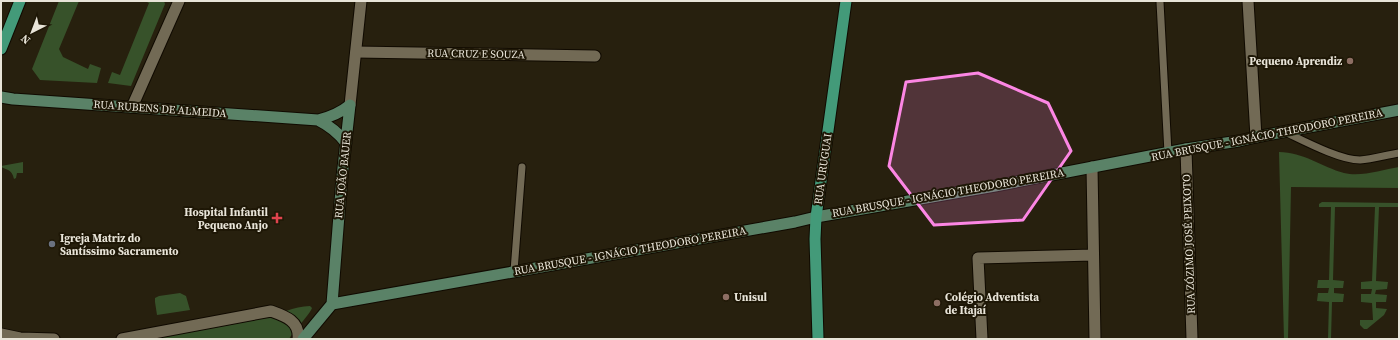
<svg xmlns="http://www.w3.org/2000/svg" width="1400" height="340" font-family="'Source Serif 4',serif">
	<style>
		.green { fill: #37522a }
		.lines { fill: none; stroke-linecap: round; stroke-linejoin: round }
		.service-casing { stroke: #100a00; stroke-width: 9 }
		.minor-casing { stroke: #100a00; stroke-width: 13 }
		.tertiary-casing { stroke: #100a00; stroke-width: 13 }
		.secondary-casing { stroke: #100a00; stroke-width: 13 }
		.primary-casing { stroke: #100a00; stroke-width: 13 }
		.service { stroke: #726a55; stroke-width: 7 }
		.minor { stroke: #726a55; stroke-width: 11 }
		.tertiary { stroke: #726a55; stroke-width: 11 }
		.secondary { stroke: #5a8267; stroke-width: 11 }
		.primary { stroke: #439a79; stroke-width: 11 }
		.marked { fill: #fc86e4; fill-opacity: 0.2; stroke: #fc86e4; stroke-width: 3; stroke-linejoin: round }
		.education-dot { fill: #8d6e63; stroke: #1e1706; stroke-width: 1.5 }
		.health-dot { fill: #e0444e; stroke: #1e1706; stroke-width: 1.5 }
		.worship-dot { fill: #6b7280; stroke: #1e1706; stroke-width: 1.5 }
		.labels { text-anchor: middle; dominant-baseline: central; stroke-width: 4; stroke-linejoin: round; paint-order: stroke }
		.street-label { font-size: 11px; fill: #e8e4d8; stroke: #1e1706 }
		.poi-label { font-size: 11px; font-weight: bold; fill: #e8e4d8; stroke: #1e1706; text-anchor: start }
	</style>
	<rect width="100%" height="100%" fill="#27200e"/>
	<path class="green" d="M 59,1 L 79,1 L 59,49 L 63,57 L 88,69 L 90,64 L 101,68 L 97,83 L 40,80 L 32,69 Z
		M 145,1 L 164,1 L 165,4 L 131,86 L 108,83 L 112,72 L 120,75 L 149,3 Z
		M 1279,152 C 1303,152 1322,167 1344,173 C 1361,177 1382,170 1399,167 L 1399,188 L 1291,187 L 1288,339 L 1284,339 Z
		M 23,162 L 23,173 L 17,173 L 16,178 L 14,179 C 12,170 8,170 1,167 L 1,166 Z
		M 1322,202 L 1399,203 L 1399,207 L 1379,207 L 1376,281 L 1388,282 L 1387,289 L 1376,290 L 1375,294 L 1387,295 L 1386,302 L 1376,302 L 1376,308 L 1387,309 L 1384,315 L 1367,329 L 1364,329 L 1360,325 L 1360,320 L 1373,320 L 1372,303 L 1361,302 L 1361,294 L 1371,294 L 1372,289 L 1361,289 L 1361,282 L 1372,281 L 1375,207 L 1335,207 L 1333,280 L 1344,281 L 1343,288 L 1334,288 L 1334,293 L 1344,294 L 1343,302 L 1332,302 L 1331,339 L 1328,339 L 1329,302 L 1317,301 L 1318,293 L 1328,293 L 1329,288 L 1317,288 L 1318,280 L 1329,280 L 1331,207 L 1319,207 L 1319,204 Z
		M 180,293 L 186,296 L 190,310 L 157,315 L 155,302 L 155,298 L 159,296 Z
		M 310,306 L 312,308 C 310,314 294,331 289,339 L 148,339 C 186,332 225,327 263,318 C 278,315 294,306 310,306 Z"/>
	<g class="lines">
		<defs>
			<path id="service" d="M 1160,2 L 1168,153
				M 1285,132 C 1304,141 1340,160 1360,160 C 1373,159 1386,155 1399,153
				M 514,271 L 522,167"/>
			<path id="minor" d="M 1248,1 L 1256,137
				M 356,52 L 595,56
				M 132,107 L 179,1
				M 1186,149 L 1192,339
				M 1092,167 L 1095,339
				M 1,334 L 20,338 L 54,339
				M 122,339 L 271,311 C 285,316 300,321 298,339
				M 982,339 L 978,258 L 1093,255"/>
			<path id="tertiary" d="M 350,105 L 361,1"/>
			<path id="secondary" d="M 1,97 L 13,99 L 318,120 C 331,117 340,113 350,105
				M 318,120 C 330,126 338,132 346,143
				M 332,304 L 795,222 L 816,217 L 995,186 L 1186,149 L 1239,141 L 1256,137 L 1399,110
				M 303,339 L 332,304 L 342,177 L 350,105"/>
			<path id="primary" d="M 1,49 L 20,1
				M 818,339 L 815,239 L 816,217 L 846,1"/>
		</defs>
		<use href="#service" class="service-casing"/>
		<use href="#minor" class="minor-casing"/>
		<use href="#tertiary" class="tertiary-casing"/>
		<use href="#secondary" class="secondary-casing"/>
		<use href="#primary" class="primary-casing"/>
		<use href="#service" class="service"/>
		<use href="#minor" class="minor"/>
		<use href="#tertiary" class="tertiary"/>
		<use href="#secondary" class="secondary"/>
		<use href="#primary" class="primary"/>
	</g>
	<path class="marked" d="M 978,73 L 1048,103 L 1071,151 L 1023,220 L 934,225 L 889,166 L 906,82 Z"/>
	<g class="education-dot">
		<circle cx="1350" cy="61" r="4"/>
		<circle cx="726" cy="297" r="4"/>
		<circle cx="937" cy="303" r="4"/>
	</g>
	<path class="health-dot" d="M275 212h4v4h4v4h-4v4h-4v-4h-4v-4h4z"/>
	<circle class="worship-dot" cx="52" cy="244" r="4"/>
	<g class="labels">
		<g class="street-label">
			<text transform="translate(476 54) rotate(1)">RUA CRUZ E SOUZA</text>
			<text transform="translate(160 109) rotate(4)">RUA RUBENS DE ALMEIDA</text>
			<text transform="translate(1267 135) rotate(-11)">RUA BRUSQUE - IGNÁCIO THEODORO PEREIRA</text>
			<text transform="translate(823 169) rotate(-82)">RUA URUGUAI</text>
			<text transform="translate(343 175) rotate(-84)">RUA JOÃO BAUER</text>
			<text transform="translate(948 193) rotate(-10)">RUA BRUSQUE - IGNÁCIO THEODORO PEREIRA</text>
			<text transform="translate(1189 244) rotate(-92)">RUA ZÓZIMO JOSÉ PEIXOTO</text>
			<text transform="translate(630 251) rotate(-10)">RUA BRUSQUE - IGNÁCIO THEODORO PEREIRA</text>
		</g>
		<g class="poi-label">
			<text x="1342" y="61" text-anchor="end">Pequeno Aprendiz</text>
			<text x="268" y="212" text-anchor="end">Hospital Infantil<tspan x="268" dy="13">Pequeno Anjo</tspan></text>
			<text x="60" y="238">Igreja Matriz do<tspan x="60" dy="13">Santíssimo Sacramento</tspan></text>
			<text x="734" y="297">Unisul</text>
			<text x="945" y="297">Colégio Adventista<tspan x="945" dy="13">de Itajaí</tspan></text>
		</g>
	</g>
	<rect width="1400" height="340" fill="none" stroke="#e8e4d8" stroke-width="4"/>
	<g transform="translate(32 32) rotate(222)" stroke="#1e1706" stroke-width="3" paint-order="stroke">
	<path d="M0-3L7 15L0 10L-7 15Z" fill="#e8e4d8"/>
	<text y="-6" font-size="11" font-weight="bold" text-anchor="middle" fill="#e8e4d8">N</text>
	</g>
</svg>
